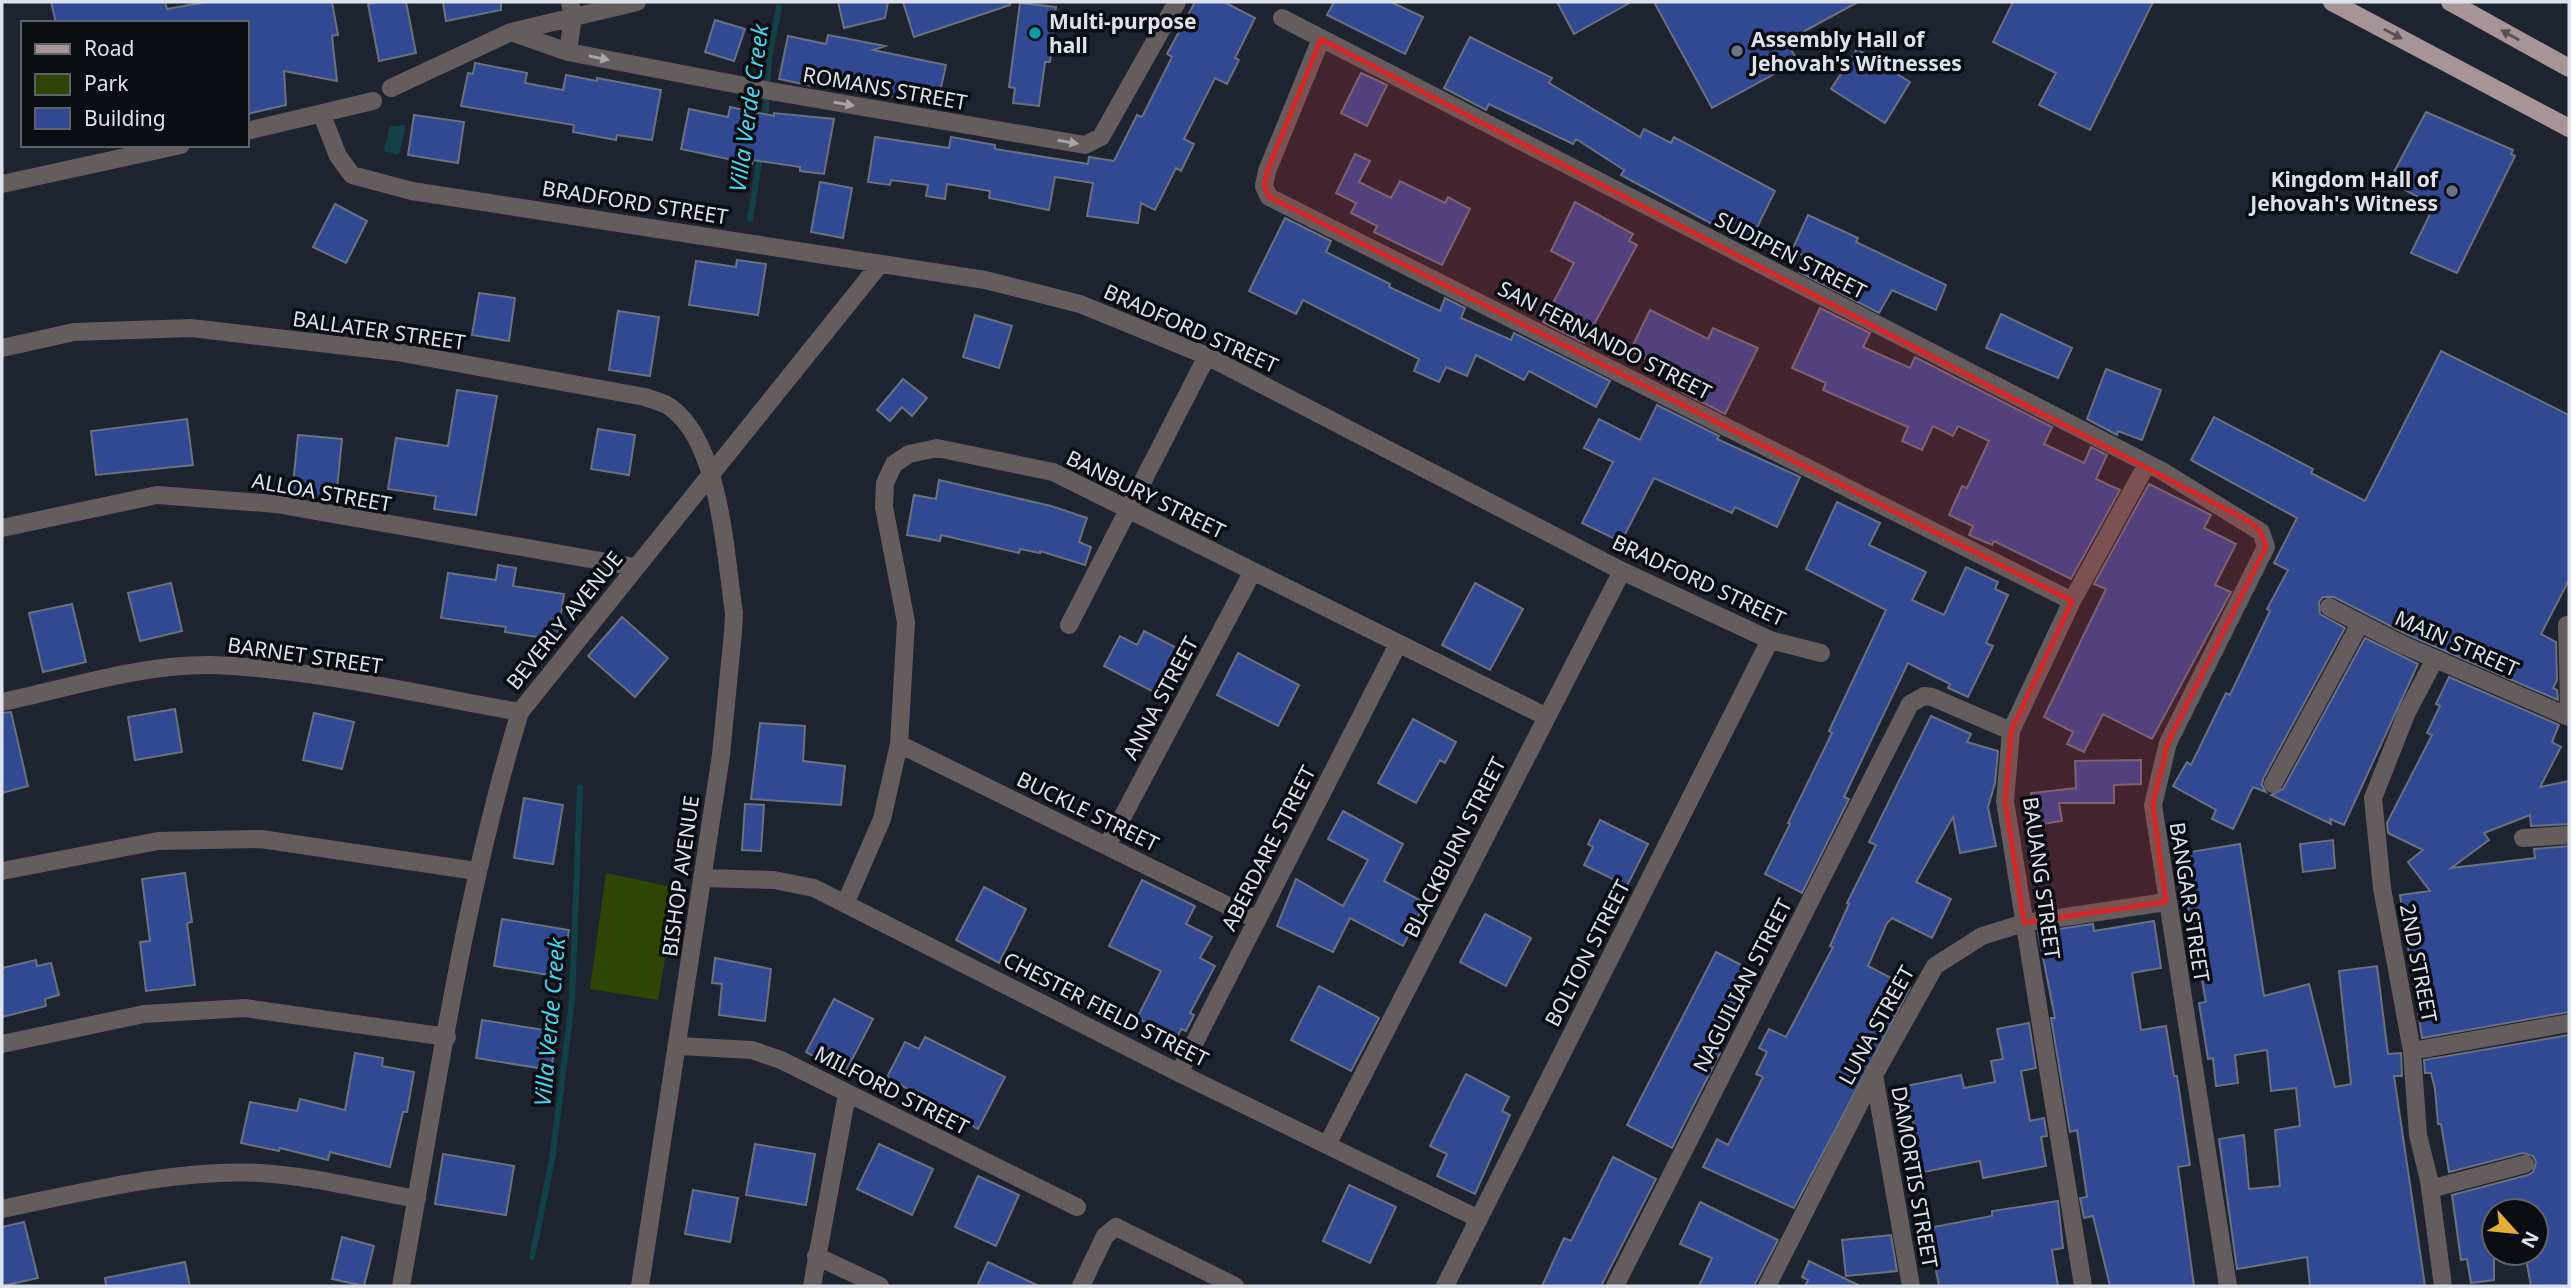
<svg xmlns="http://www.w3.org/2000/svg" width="2571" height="1288" font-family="'Noto Sans',sans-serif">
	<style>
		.green { fill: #304403 }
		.water { fill: #114047 }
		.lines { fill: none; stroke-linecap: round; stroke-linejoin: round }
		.stream { stroke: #114047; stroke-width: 6 }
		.building { fill: #314893; stroke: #697080; stroke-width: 2 }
		.minor { stroke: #655c5d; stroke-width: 18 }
		.major { stroke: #a69496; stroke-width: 18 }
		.oneway { fill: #585054 }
		.oneway2 { fill: #a8a6ab }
		.marked { fill: #d62828; fill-opacity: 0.2; stroke: #d62828; stroke-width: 5; stroke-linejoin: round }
		.culture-dot { fill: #0f9aa8; stroke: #0a0d12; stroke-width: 2.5 }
		.worship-dot { fill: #6b7280; stroke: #0a0d12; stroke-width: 2.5 }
		.labels { text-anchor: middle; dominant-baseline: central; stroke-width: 7; stroke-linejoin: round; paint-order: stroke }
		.poi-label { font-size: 21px; font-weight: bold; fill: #dee2eb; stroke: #0a0d12; text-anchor: start }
		.street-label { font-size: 21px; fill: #dee2eb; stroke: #0a0d12 }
		.water-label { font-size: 23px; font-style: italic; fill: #45d8ee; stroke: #0a0d12 }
	</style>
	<rect width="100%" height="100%" fill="#1e2330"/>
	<path class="green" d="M 606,873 L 677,888 L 658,1000 L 590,989 Z"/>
	<path class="water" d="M 406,125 L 399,155 L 384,151 L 390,126 Z"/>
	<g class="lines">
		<path class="stream" d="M 765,121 L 769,58 L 780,2
			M 750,219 L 760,156
			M 532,1257 L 552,1160 L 572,1000 L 580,787"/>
	</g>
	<path class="building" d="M 51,2 L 165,2 L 167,9 L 206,2 L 332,2 L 338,35 L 332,36 L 337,81 L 284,71 L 286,105 L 247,114 L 247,23 L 56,23 Z
		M 378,2 L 406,2 L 416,53 L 379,61 L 368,4 Z
		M 443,2 L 501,2 L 501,10 L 446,21 Z
		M 838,2 L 888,2 L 885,18 L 844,28 Z
		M 903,2 L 1010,2 L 1010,5 L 914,37 Z
		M 1195,2 L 1224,2 L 1255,18 L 1235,58 L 1239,60 L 1227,84 L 1215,78 L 1184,139 L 1194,144 L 1181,171 L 1176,168 L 1155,210 L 1141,203 L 1138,223 L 1087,216 L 1093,183 L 1055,177 L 1049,210 L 989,198 L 990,191 L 947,184 L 945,199 L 926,196 L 928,185 L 891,180 L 890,185 L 868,182 L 875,137 L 949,148 L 951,137 L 995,145 L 995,149 L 1088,164 L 1089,157 L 1114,161 L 1137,115 L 1142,117 L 1172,57 L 1167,54 Z
		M 1334,2 L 1391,2 L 1423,17 L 1405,54 L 1327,15 Z
		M 1557,2 L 1631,2 L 1574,34 Z
		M 1654,2 L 1858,2 L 1786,41 L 1798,61 L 1712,108 Z
		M 2013,2 L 2153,2 L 2090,130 L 2039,105 L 2056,73 L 1993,42 Z
		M 1020,3 L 1056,7 L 1050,62 L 1045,62 L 1039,106 L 1013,103 L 1015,88 L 1009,87 Z
		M 715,20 L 745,29 L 734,61 L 705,52 Z
		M 828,35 L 885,46 L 873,50 L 946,65 L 937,105 L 848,88 L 850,80 L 815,73 L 812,86 L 779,79 L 788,36 L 826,44 Z
		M 1470,37 L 1552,78 L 1549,83 L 1640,137 L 1644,129 L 1671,143 L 1674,137 L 1775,191 L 1749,244 L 1621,175 L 1624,170 L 1576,139 L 1573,144 L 1489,104 L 1486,110 L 1444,88 Z
		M 1857,49 L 1910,82 L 1885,123 L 1831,89 Z
		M 475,63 L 527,73 L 525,83 L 563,90 L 566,75 L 597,81 L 597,78 L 661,90 L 652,140 L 617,135 L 616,140 L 573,132 L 574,125 L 461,106 L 468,73 L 473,74 Z
		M 1361,73 L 1387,85 L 1367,126 L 1341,113 Z
		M 730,107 L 774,116 L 774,113 L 834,119 L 824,174 L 800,171 L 800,167 L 753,160 L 752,164 L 681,149 L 689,109 L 728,117 Z
		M 2426,112 L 2513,150 L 2511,154 L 2515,156 L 2457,273 L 2411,253 L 2434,206 L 2389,181 Z
		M 414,115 L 464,122 L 458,163 L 408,155 Z
		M 1355,154 L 1370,161 L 1359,182 L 1391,198 L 1400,181 L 1445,203 L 1448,197 L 1470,209 L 1442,265 L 1374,232 L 1377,226 L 1351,213 L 1356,203 L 1336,193 Z
		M 820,182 L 852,188 L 843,238 L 811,232 Z
		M 1575,202 L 1633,234 L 1629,241 L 1637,245 L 1584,343 L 1543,322 L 1574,263 L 1551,251 Z
		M 335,204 L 367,221 L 346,263 L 313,247 Z
		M 1808,215 L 1858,238 L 1856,242 L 1946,285 L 1936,310 L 1892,290 L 1879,313 L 1799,272 L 1806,257 L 1792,250 Z
		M 1285,218 L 1331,241 L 1326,252 L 1390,284 L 1389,287 L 1440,311 L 1445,298 L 1465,308 L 1461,318 L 1511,340 L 1514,333 L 1610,381 L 1596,407 L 1529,371 L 1524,380 L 1476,355 L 1467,376 L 1446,367 L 1439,382 L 1414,371 L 1419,359 L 1303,300 L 1296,314 L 1249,291 Z
		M 737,260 L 766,264 L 758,315 L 689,305 L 696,261 L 736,267 Z
		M 479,293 L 515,298 L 509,341 L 472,335 Z
		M 1820,308 L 1870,333 L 1863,347 L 1910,368 L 1915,357 L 2052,427 L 2044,444 L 2084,463 L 2091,447 L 2107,455 L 2096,479 L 2120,490 L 2071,579 L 1994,541 L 1992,545 L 1969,535 L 1973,526 L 1949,515 L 1962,486 L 1967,488 L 1989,441 L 1958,426 L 1953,436 L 1933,426 L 1922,450 L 1902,441 L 1908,427 L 1823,390 L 1826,383 L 1792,368 Z
		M 1650,310 L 1708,339 L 1713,328 L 1758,348 L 1725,414 L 1682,392 L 1688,380 L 1630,351 Z
		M 618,311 L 659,317 L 650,376 L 609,370 Z
		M 2001,314 L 2072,348 L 2058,378 L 1986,348 Z
		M 975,315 L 1012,326 L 999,368 L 963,357 Z
		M 2441,351 L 2569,415 L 2569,580 L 2541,634 L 2556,642 L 2557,680 L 2553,688 L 2557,690 L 2558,700 L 2406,634 L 2334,597 L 2323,597 L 2319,602 L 2320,614 L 2345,628 L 2263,779 L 2262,785 L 2266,792 L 2253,787 L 2233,829 L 2212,819 L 2216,810 L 2173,786 L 2187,762 L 2191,765 L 2226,693 L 2230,695 L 2270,611 L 2267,609 L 2288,570 L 2274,563 L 2297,518 L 2191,460 L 2214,417 L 2313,469 L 2311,473 L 2365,501 Z
		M 2106,369 L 2161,390 L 2142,440 L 2118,431 L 2117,435 L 2087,419 Z
		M 903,379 L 927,398 L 912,416 L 902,407 L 890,421 L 877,410 Z
		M 457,390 L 497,396 L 476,515 L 434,509 L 436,496 L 388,489 L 396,438 L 448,446 Z
		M 1657,405 L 1719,436 L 1717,439 L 1800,477 L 1777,527 L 1735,507 L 1732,513 L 1654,478 L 1621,542 L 1582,523 L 1613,462 L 1584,448 L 1599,419 L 1640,440 Z
		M 187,419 L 193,465 L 96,475 L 91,431 Z
		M 598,429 L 635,435 L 629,475 L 591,469 Z
		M 298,435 L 342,439 L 336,499 L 292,494 Z
		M 939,480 L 1051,506 L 1087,518 L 1079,542 L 1091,547 L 1085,565 L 1040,551 L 1040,553 L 1020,549 L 1019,553 L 941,535 L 940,541 L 907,535 L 914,495 L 936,499 Z
		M 2149,484 L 2211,515 L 2204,528 L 2236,544 L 2215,585 L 2231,592 L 2152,739 L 2103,714 L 2084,752 L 2067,744 L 2073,732 L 2044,717 L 2106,589 L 2094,584 Z
		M 1837,502 L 1880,523 L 1869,545 L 1926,572 L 1912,600 L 1944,615 L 1966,567 L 1998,582 L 1995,589 L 2008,595 L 1986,643 L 1993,646 L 1968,697 L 1948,688 L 1950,684 L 1908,663 L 1844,797 L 1849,799 L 1802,893 L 1765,874 L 1790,824 L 1788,823 L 1832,733 L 1829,731 L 1886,610 L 1806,569 Z
		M 498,565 L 516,568 L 513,586 L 564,594 L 557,640 L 505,632 L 506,627 L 441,618 L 448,573 L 496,580 Z
		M 171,583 L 182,631 L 140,641 L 128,593 Z
		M 1475,583 L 1523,609 L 1490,670 L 1442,645 Z
		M 72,604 L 86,662 L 43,672 L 29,613 Z
		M 622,617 L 668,658 L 635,697 L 588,656 Z
		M 1144,631 L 1192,656 L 1169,700 L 1104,666 L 1120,636 L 1137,645 Z
		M 2365,638 L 2418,664 L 2344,825 L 2330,819 L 2331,824 L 2271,795 L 2283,789 Z
		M 1238,653 L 1299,685 L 1278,726 L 1217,695 Z
		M 2449,677 L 2559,725 L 2552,742 L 2561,747 L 2540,787 L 2569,781 L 2569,824 L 2531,826 L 2530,815 L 2484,833 L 2489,840 L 2451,868 L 2535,858 L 2534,849 L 2569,846 L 2569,1012 L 2422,1038 L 2400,895 L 2430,891 L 2408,862 L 2423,850 L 2388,833 L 2387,823 L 2432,735 L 2427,733 L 2440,706 L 2436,704 Z
		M 175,709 L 182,752 L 135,760 L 128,717 Z
		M 11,712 L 28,786 L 2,793 L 2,713 Z
		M 314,713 L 354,722 L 342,769 L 303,760 Z
		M 1931,716 L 1971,734 L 1967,742 L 1998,751 L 1995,783 L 1988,807 L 1996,846 L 1960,853 L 1953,817 L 1916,882 L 1951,899 L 1932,938 L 1892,918 L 1887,923 L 1868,966 L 1910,988 L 1794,1208 L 1703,1167 L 1717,1139 L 1728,1145 L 1763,1077 L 1756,1074 L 1767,1052 L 1759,1048 L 1769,1029 L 1786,1037 L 1833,947 L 1830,946 L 1849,904 L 1847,903 L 1876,845 L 1869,842 Z
		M 1413,719 L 1456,742 L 1445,763 L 1440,760 L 1416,803 L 1378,783 Z
		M 760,723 L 805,726 L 803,761 L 845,766 L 841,805 L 751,799 Z
		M 2141,760 L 2141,784 L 2114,785 L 2114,803 L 2059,803 L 2062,821 L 2035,825 L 2031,793 L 2076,788 L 2075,761 Z
		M 524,798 L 563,805 L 553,864 L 514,858 Z
		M 745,804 L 764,805 L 761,851 L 742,850 Z
		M 1343,811 L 1403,844 L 1384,881 L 1425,903 L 1403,946 L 1350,918 L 1333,952 L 1277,926 L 1296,879 L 1343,906 L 1368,860 L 1328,839 Z
		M 1600,820 L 1648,844 L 1627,886 L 1584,865 L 1593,847 L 1588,844 Z
		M 2333,840 L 2335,868 L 2303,872 L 2300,844 Z
		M 2240,844 L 2264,996 L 2309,984 L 2335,1087 L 2351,1084 L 2339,971 L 2377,966 L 2388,1054 L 2401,1053 L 2402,1076 L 2394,1076 L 2425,1286 L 2310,1286 L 2307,1257 L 2237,1269 L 2219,1139 L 2244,1135 L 2249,1189 L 2280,1186 L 2275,1130 L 2300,1126 L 2296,1088 L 2271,1091 L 2267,1050 L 2235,1055 L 2238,1083 L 2216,1086 L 2213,1058 L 2208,1059 L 2199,1003 L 2206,1002 L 2178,854 Z
		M 185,873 L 192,922 L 187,923 L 195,985 L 146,991 L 140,942 L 150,941 L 142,879 Z
		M 1142,880 L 1195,906 L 1186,924 L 1212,937 L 1200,958 L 1215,966 L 1190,1013 L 1194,1015 L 1186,1031 L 1181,1029 L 1177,1038 L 1137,1018 L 1161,971 L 1109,946 Z
		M 984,887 L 1026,909 L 999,963 L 956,940 Z
		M 1485,914 L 1531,938 L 1506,986 L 1460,962 Z
		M 502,919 L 569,930 L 561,977 L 494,966 Z
		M 2154,921 L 2161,968 L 2132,973 L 2141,1030 L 2166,1026 L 2174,1076 L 2177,1076 L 2190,1165 L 2178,1167 L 2194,1286 L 2110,1286 L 2093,1216 L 2084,1218 L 2080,1198 L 2087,1197 L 2077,1130 L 2070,1132 L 2051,1018 L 2055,1018 L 2038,932 L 2093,924 L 2094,931 Z
		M 1716,952 L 1751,970 L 1714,1049 L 1720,1053 L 1672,1148 L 1627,1125 Z
		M 715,958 L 771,969 L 765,1021 L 719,1015 L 722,984 L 712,983 Z
		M 36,960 L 37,966 L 51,963 L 59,995 L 45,999 L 46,1006 L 2,1017 L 2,968 Z
		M 1319,986 L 1379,1018 L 1351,1071 L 1291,1040 Z
		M 834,999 L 873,1019 L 845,1073 L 806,1052 Z
		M 482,1020 L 557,1032 L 551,1070 L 476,1058 Z
		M 2029,1023 L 2036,1068 L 2021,1071 L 2030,1121 L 2044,1118 L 2047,1136 L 2041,1137 L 2046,1166 L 1983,1178 L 1980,1161 L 1923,1172 L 1906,1086 L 1961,1075 L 1964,1088 L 1995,1082 L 1991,1061 L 2003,1059 L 1997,1029 Z
		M 2569,1035 L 2569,1286 L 2531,1286 L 2525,1253 L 2536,1253 L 2536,1211 L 2494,1211 L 2494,1280 L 2471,1283 L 2467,1259 L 2461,1260 L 2452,1195 L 2528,1175 L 2533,1172 L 2536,1162 L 2533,1156 L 2523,1153 L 2449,1172 L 2441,1124 L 2438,1124 L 2435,1089 L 2431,1073 L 2425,1073 L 2424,1060 Z
		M 925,1037 L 1005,1077 L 978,1129 L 887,1077 L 905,1042 L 919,1049 Z
		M 355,1053 L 383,1058 L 382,1066 L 414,1072 L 407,1112 L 403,1112 L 390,1167 L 330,1152 L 328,1160 L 280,1148 L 279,1151 L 241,1143 L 250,1102 L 297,1111 L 300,1099 L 345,1110 Z
		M 1466,1074 L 1509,1097 L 1502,1111 L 1510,1115 L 1475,1194 L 1437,1176 L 1447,1154 L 1430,1146 Z
		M 755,1144 L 815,1154 L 806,1205 L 746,1195 Z
		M 879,1144 L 933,1169 L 912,1215 L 857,1189 Z
		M 443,1154 L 514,1166 L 506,1215 L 435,1204 Z
		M 1613,1157 L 1656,1179 L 1601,1286 L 1542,1286 L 1564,1238 L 1571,1241 Z
		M 978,1176 L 1019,1195 L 996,1246 L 955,1227 Z
		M 1349,1185 L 1396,1207 L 1370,1263 L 1323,1241 Z
		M 693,1190 L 738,1198 L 730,1242 L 685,1234 Z
		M 2058,1201 L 2063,1248 L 2052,1250 L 2058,1286 L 1939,1286 L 1928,1228 L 1992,1216 L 1992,1211 Z
		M 1700,1202 L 1778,1240 L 1754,1286 L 1699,1286 L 1712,1258 L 1680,1244 Z
		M 24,1222 L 38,1278 L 2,1286 L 2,1227 Z
		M 1891,1235 L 1897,1271 L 1846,1276 L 1842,1240 Z
		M 342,1237 L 374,1246 L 364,1286 L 332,1279 Z
		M 1809,1261 L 1860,1286 L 1805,1286 L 1808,1280 L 1802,1277 Z
		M 185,1262 L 190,1286 L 106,1286 L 105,1278 Z
		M 988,1262 L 1039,1286 L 977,1286 Z"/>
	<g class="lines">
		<path class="minor" d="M 1282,18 L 2162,471 L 2261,532 L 2266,547 L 2168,743 L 2153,805 L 2228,1286
			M 511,32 L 568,52 L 776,92 L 1085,145 L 1101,137 L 1177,2
			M 1321,39 L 1267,171 L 1264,186 L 1269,197 L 2072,601
			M 568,52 L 573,16 L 570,2
			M 391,88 L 511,32 L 637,2
			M 322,115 L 338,156 L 352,175 L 412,191 L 985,280 L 1080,304 L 1207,356 L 1622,571 L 1770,640 L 1821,653
			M 247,131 L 373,101
			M 2,184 L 181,145
			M 2,348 L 74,332 L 191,328 L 397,352 L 645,397 C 653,400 664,402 670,407 C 721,443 725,555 734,613 L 733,632 L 721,755 L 640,1286
			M 2,528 L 157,495 L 276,504 L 635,567
			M 2329,607 L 2401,644 L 2569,717
			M 1069,625 L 1207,356
			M 2567,625 L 2569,704
			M 2435,659 L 2407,712 L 2373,798 L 2382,888 L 2412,1051 L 2418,1135 L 2429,1180 L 2443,1286
			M 2,702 C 69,688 141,664 211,665 C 309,668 422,695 520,712
			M 899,744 L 1257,920
			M 2273,784 L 2360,624
			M 2523,838 L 2569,835
			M 1107,846 L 1253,571
			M 2,871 L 158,841 L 261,839 L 476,871
			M 703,878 L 774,880 L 814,888 L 1179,1073 L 1479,1219
			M 846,902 L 882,819 L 899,744 L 906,622 L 884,507 L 885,483 L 894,464 L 909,454 L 937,448 L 1053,472 L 1547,717
			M 2,1044 L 144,1014 L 245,1008 L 447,1037
			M 679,1046 L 752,1050 L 781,1060 L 1077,1207
			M 2412,1051 L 2569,1023
			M 1179,1073 L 1398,644
			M 1874,1075 L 1911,1286
			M 1328,1143 L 1622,571
			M 2430,1189 L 2525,1164
			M 2,1209 C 83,1192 176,1169 260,1173 C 312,1176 366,1190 417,1199
			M 816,1256 L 880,1286
			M 401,1286 C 436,1094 463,898 520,712 L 880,264
			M 812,1286 L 847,1094
			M 1081,1286 L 1105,1236 L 1116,1227 L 1235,1286
			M 1445,1286 L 1770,640
			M 1615,1286 L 1910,704 L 1924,696 L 1932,697 L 2011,731
			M 1767,1286 L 1874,1075 L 1935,966 L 1982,936 L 2024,923 L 2166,902
			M 2083,1286 L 2005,801 L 2011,731 L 2072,601 L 2147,464"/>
		<path class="major" d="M 2332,2 L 2569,128
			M 2450,2 L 2569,68"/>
	</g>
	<defs><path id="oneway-solid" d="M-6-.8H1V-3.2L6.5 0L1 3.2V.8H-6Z" transform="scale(1.75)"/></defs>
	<g class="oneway">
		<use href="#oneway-solid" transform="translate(2393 34) rotate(28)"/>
		<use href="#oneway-solid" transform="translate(2510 35) rotate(-151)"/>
	</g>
	<g class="oneway2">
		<use href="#oneway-solid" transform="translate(599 58) rotate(11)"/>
		<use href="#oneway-solid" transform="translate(844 104) rotate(10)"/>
		<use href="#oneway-solid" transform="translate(1068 142) rotate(10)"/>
	</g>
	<path class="marked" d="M 1321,39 L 2249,521 L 2261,532 L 2266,547 L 2168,743 L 2153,805 L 2166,902 L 2024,923 L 2005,801 L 2011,731 L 2072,601 L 1269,197 L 1264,186 L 1267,171 Z"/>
	<circle class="culture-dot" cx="1035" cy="33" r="7"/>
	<g class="worship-dot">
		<circle cx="1737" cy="51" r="7"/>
		<circle cx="2452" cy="191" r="7"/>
	</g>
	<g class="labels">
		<g class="poi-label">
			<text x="1049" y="21">Multi-purpose<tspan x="1049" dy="24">hall</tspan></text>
			<text x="1751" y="39">Assembly Hall of<tspan x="1751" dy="24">Jehovah's Witnesses</tspan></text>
			<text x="2438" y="179" text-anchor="end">Kingdom Hall of<tspan x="2438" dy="24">Jehovah's Witness</tspan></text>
		</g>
		<g class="street-label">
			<text transform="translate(885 88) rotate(10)">ROMANS STREET</text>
			<text transform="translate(635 202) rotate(9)">BRADFORD STREET</text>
			<text transform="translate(1791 255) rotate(27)">SUDIPEN STREET</text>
			<text transform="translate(1191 328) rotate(24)">BRADFORD STREET</text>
			<text transform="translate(379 330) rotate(8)">BALLATER STREET</text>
			<text transform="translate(1605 340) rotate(27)">SAN FERNANDO STREET</text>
			<text transform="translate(322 492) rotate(10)">ALLOA STREET</text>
			<text transform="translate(1146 494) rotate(26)">BANBURY STREET</text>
			<text transform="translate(1699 580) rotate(25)">BRADFORD STREET</text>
			<text transform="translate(564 620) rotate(-51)">BEVERLY AVENUE</text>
			<text transform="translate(2457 643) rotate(24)">MAIN STREET</text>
			<text transform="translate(305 655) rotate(8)">BARNET STREET</text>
			<text transform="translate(1160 698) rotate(-62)">ANNA STREET</text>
			<text transform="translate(1088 811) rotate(26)">BUCKLE STREET</text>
			<text transform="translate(1454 847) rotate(-63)">BLACKBURN STREET</text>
			<text transform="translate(1268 848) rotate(-63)">ABERDARE STREET</text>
			<text transform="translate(680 876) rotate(-82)">BISHOP AVENUE</text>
			<text transform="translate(2042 878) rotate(82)">BAUANG STREET</text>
			<text transform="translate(2190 902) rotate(81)">BANGAR STREET</text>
			<text transform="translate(1587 953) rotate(-63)">BOLTON STREET</text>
			<text transform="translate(2419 963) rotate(79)">2ND STREET</text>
			<text transform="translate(1742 985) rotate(-63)">NAGUILIAN STREET</text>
			<text transform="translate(1106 1009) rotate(27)">CHESTER FIELD STREET</text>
			<text transform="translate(1876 1025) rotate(-61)">LUNA STREET</text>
			<text transform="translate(892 1090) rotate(27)">MILFORD STREET</text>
			<text transform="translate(1915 1177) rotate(80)">DAMORTIS STREET</text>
		</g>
		<g class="water-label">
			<text transform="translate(748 108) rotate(-82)">Villa Verde Creek</text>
			<text transform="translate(549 1022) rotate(-85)">Villa Verde Creek</text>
		</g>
	</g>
	<rect width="2571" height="1288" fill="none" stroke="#dee2eb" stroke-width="7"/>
	<rect x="21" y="21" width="228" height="126" fill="#0a0d12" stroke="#5f6269" stroke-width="2"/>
	<rect x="35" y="44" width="35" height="10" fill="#a69496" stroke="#5f6269" stroke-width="2"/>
	<text x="84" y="56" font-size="21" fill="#dee2eb">Road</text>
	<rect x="35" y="74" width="35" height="21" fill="#304403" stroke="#5f6269" stroke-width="2"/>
	<text x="84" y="91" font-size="21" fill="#dee2eb">Park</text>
	<rect x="35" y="108" width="35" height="21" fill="#314893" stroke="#5f6269" stroke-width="2"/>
	<text x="84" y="126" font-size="21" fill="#dee2eb">Building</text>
	<g transform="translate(2515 1232) rotate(117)"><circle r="33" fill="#0a0d12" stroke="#5f6269" stroke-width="2"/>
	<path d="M0-5L12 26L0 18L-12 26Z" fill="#e3ae35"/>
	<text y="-10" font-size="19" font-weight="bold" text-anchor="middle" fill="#dee2eb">N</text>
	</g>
</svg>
